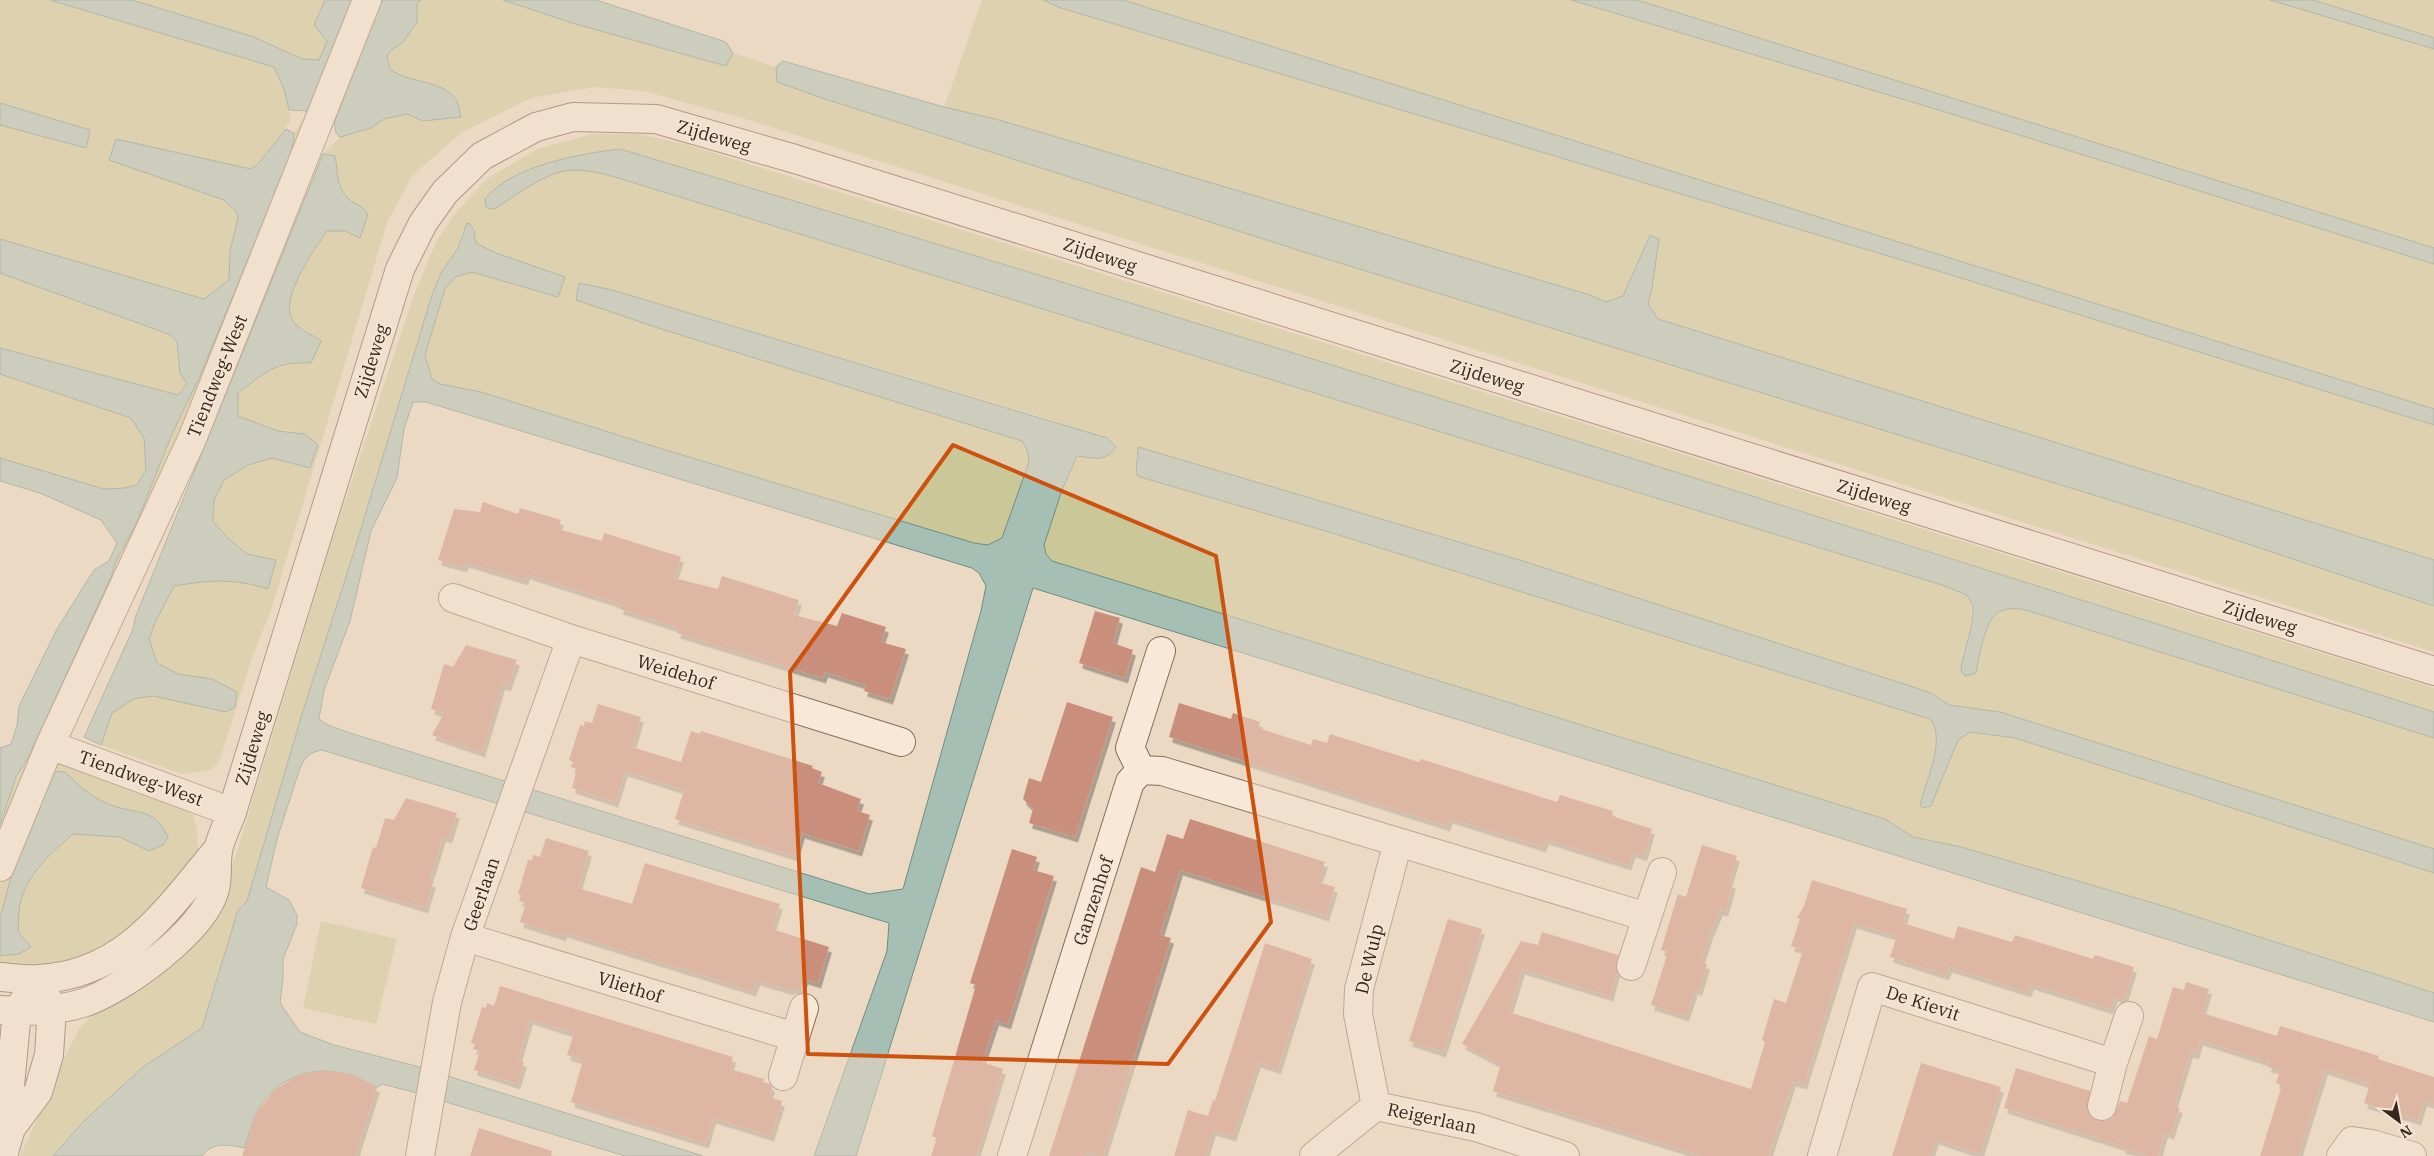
<svg xmlns="http://www.w3.org/2000/svg" width="2434" height="1156" font-family="'IBM Plex Serif',serif">
	<style>
		.green { fill: #cac798 }
		.water { fill: #a6bfb4; stroke: #6d8d80; fill-rule: evenodd }
		.building { fill: #c98f7b; filter: url(#shadow) }
		.lines { fill: none; stroke-linecap: round; stroke-linejoin: round }
		.street-casing { stroke: #866b5b; stroke-width: 30 }
		.secondary-casing { stroke: #684c3e; stroke-width: 30 }
		.street { stroke: #f7e8d7; stroke-width: 28 }
		.secondary { stroke: #f7e8d7; stroke-width: 28 }
		.marked { fill: none; stroke: #cd510f; stroke-width: 4; stroke-linejoin: round }
		.labels { text-anchor: middle; dominant-baseline: central; stroke-width: 4; stroke-linejoin: round; paint-order: stroke }
		.street-label { font-size: 18px; fill: #36261e; stroke: #f4e5d3 }
	</style>
	<defs>
		<filter id="shadow"><feDropShadow dx="3" dy="5.5" stdDeviation="0" flood-color="#0004"/></filter>
	</defs>
	<rect width="100%" height="100%" fill="#ecd9c4"/>
	<path class="green" d="M 0,0 L 50,0 L 275,67 L 284,89 L 291,119 C 281,136 268,159 251,169 L 116,139 L 109,159 L 224,200 L 236,211 L 238,218 L 229,280 L 204,299 L 0,239 L 0,125 L 86,148 L 90,130 L 0,103 Z
		M 132,0 L 325,0 L 323,7 L 327,41 L 320,60 L 302,59 L 254,37 Z
		M 352,0 L 362,0 L 196,406 L 48,730 L 40,730 L 111,577 L 115,563 L 136,524 L 172,434 L 199,378 L 292,153 L 294,133 L 309,111 Z
		M 421,0 L 503,0 L 572,23 L 726,66 L 733,53 L 776,67 L 777,82 L 822,98 L 1301,251 L 2191,525 L 2434,606 L 2434,652 L 739,117 L 643,91 L 594,87 L 531,98 L 461,133 L 412,176 L 387,223 L 271,610 L 251,661 L 219,763 L 210,770 L 182,774 L 101,745 L 112,713 L 134,699 L 153,696 L 226,712 L 237,692 L 212,679 L 178,674 L 157,663 L 149,639 L 154,625 L 174,586 L 211,580 L 245,582 L 268,589 L 276,560 L 247,554 L 229,539 L 213,521 L 214,500 L 224,480 L 248,465 L 272,458 L 309,468 L 288,430 L 278,431 L 238,416 L 238,393 C 265,373 275,361 311,363 L 308,332 C 304,329 298,327 294,323 C 275,304 316,248 327,231 L 345,231 L 360,237 L 368,214 C 363,206 356,205 349,199 C 336,188 338,172 335,156 L 323,154 L 340,137 L 371,128 L 384,119 L 407,114 L 423,121 L 460,117 C 460,112 459,105 457,101 C 443,79 409,84 390,70 L 388,58 L 390,51 L 403,42 L 417,2 Z
		M 982,0 L 1043,0 L 1061,8 L 1945,273 L 2434,425 L 2434,560 L 1658,319 L 1648,304 L 1652,289 L 1650,236 L 1623,296 L 1606,302 L 1590,295 L 944,107 Z
		M 1123,0 L 1571,0 L 1942,111 L 2434,264 L 2434,409 Z
		M 1637,0 L 2270,0 L 2434,49 L 2434,248 Z
		M 2313,0 L 2434,0 L 2434,38 L 2428,36 Z
		M 592,134 L 637,134 L 685,144 L 2434,688 L 2434,712 L 1850,526 L 1008,265 L 620,149 L 518,175 L 496,208 C 516,195 541,176 564,171 C 590,166 629,182 654,189 L 1551,466 L 1942,585 L 1967,595 C 1977,616 1970,633 1962,654 L 1976,673 C 1978,659 1985,624 1995,615 C 2004,607 2015,608 2026,610 L 2434,738 L 2434,849 L 2000,712 L 1949,705 L 1931,693 L 1907,685 L 1523,561 L 1138,447 L 1136,457 L 1140,477 L 1329,532 L 1930,719 C 1948,741 1925,781 1920,805 L 1931,806 L 1958,740 L 1970,732 L 2015,738 L 2434,873 L 2434,993 L 2160,905 L 1961,847 L 1913,837 L 1884,819 L 1052,561 L 1046,554 L 1044,545 L 1062,490 L 1078,456 L 1101,459 L 1055,421 L 612,290 L 579,283 L 658,328 L 1022,441 L 1027,450 L 1029,462 L 1002,538 L 988,545 L 974,543 L 656,447 L 481,392 L 440,384 L 432,379 L 425,356 L 445,289 L 455,277 L 472,272 L 558,297 L 565,277 L 496,253 L 477,244 L 474,237 L 463,229 L 458,248 L 441,273 L 432,295 L 352,558 L 302,714 L 247,901 L 238,910 L 202,1028 L 143,1067 L 84,1121 L 53,1156 L 20,1156 L 65,1057 L 79,1029 L 97,1008 L 229,877 L 334,534 L 414,295 L 436,242 L 457,211 L 488,178 L 537,149 Z
		M 0,273 L 171,335 L 177,342 L 180,373 L 187,384 L 178,395 L 0,348 Z
		M 0,374 L 131,418 L 144,438 L 146,470 L 137,485 L 125,488 L 104,489 L 0,458 Z
		M 29,756 L 34,761 L 0,848 C 0,815 12,784 29,756 Z
		M 55,762 L 174,800 L 193,815 L 197,828 L 198,849 L 178,879 L 147,917 L 117,941 L 90,956 L 56,967 L 0,969 L 0,886 L 35,801 Z
		M 321,921 L 397,939 L 376,1024 L 303,1008 Z"/>
	<path class="water" d="M 50,0 L 132,0 L 254,37 L 302,59 L 319,60 L 327,41 L 314,25 L 325,0 L 352,0 L 309,111 L 289,110 L 284,89 L 274,67 Z
		M 382,0 L 421,0 L 417,3 L 417,22 L 403,42 L 390,51 L 387,57 L 390,69 C 409,84 443,79 457,101 C 459,105 460,113 461,117 L 423,121 L 407,114 L 384,119 L 371,128 L 340,137 L 336,133 L 334,123 Z
		M 503,0 L 596,0 L 726,42 L 733,53 L 726,66 L 572,23 Z
		M 1043,0 L 1123,0 L 2434,409 L 2434,425 L 1945,273 L 1061,8 Z
		M 1571,0 L 1637,0 L 2434,248 L 2434,264 L 1942,111 Z
		M 2270,0 L 2313,0 L 2434,38 L 2434,49 Z
		M 783,61 L 944,107 L 999,120 L 1590,295 L 1606,302 L 1623,296 L 1650,235 L 1659,239 L 1652,289 L 1648,304 L 1658,319 L 2434,560 L 2434,606 L 2191,525 L 1301,251 L 822,98 L 777,82 L 776,67 Z
		M 0,103 L 90,130 L 86,148 L 0,125 Z
		M 286,129 L 294,133 L 292,153 L 199,378 L 172,434 L 136,524 L 115,563 L 111,577 L 29,756 L 16,777 L 0,825 L 0,748 L 11,744 L 17,726 L 19,706 L 57,629 L 94,570 L 109,561 L 117,543 L 101,520 L 40,493 L 0,481 L 0,458 L 104,489 L 125,488 L 137,485 L 146,470 L 144,438 L 131,418 L 0,374 L 0,348 L 178,395 L 187,384 L 180,373 L 177,342 L 171,335 L 0,273 L 0,239 L 204,299 L 229,280 L 230,251 L 238,218 L 236,211 L 224,200 L 109,160 L 116,139 L 251,169 L 257,165 Z
		M 620,149 C 1227,329 1831,520 2434,712 L 2434,738 L 2026,610 C 2015,608 2004,607 1995,615 C 1985,624 1978,659 1976,673 L 1965,676 L 1961,671 C 1962,651 1974,629 1973,609 C 1973,605 1969,599 1967,595 L 1942,585 L 1551,466 L 654,189 C 629,182 590,166 564,171 C 541,176 516,195 496,208 L 490,209 L 486,207 L 485,199 C 513,165 579,154 620,149 Z
		M 323,154 L 335,156 C 338,171 336,188 349,199 C 356,205 363,206 368,214 L 360,238 L 345,231 L 327,231 C 315,249 278,299 293,321 C 298,329 313,335 321,341 L 311,363 C 274,361 265,373 238,393 L 238,416 L 278,431 L 305,434 L 318,445 L 310,468 L 272,458 L 248,465 L 224,480 L 214,500 L 213,521 L 229,539 L 247,554 L 276,560 L 268,589 C 233,578 210,580 174,586 L 154,625 L 149,639 L 157,663 L 178,674 L 212,679 L 237,692 L 235,707 L 226,712 L 153,696 L 134,699 L 112,713 L 101,745 L 84,737 L 133,629 L 135,618 Z
		M 467,223 L 470,224 L 475,232 L 474,237 L 477,244 L 496,253 L 565,277 L 558,297 L 472,272 L 455,277 L 445,289 L 425,355 L 432,379 L 440,384 L 481,392 L 656,447 L 974,543 L 988,545 L 1002,538 L 1029,462 L 1027,450 L 1022,441 L 658,328 L 576,300 L 579,283 L 612,290 L 1107,438 L 1116,447 C 1104,463 1096,458 1077,456 L 1062,490 L 1044,545 L 1046,554 L 1052,561 L 1885,819 L 1913,837 L 1961,847 L 2160,905 L 2434,993 L 2434,1022 L 1033,588 L 856,1156 L 814,1156 L 887,951 L 889,923 L 322,750 C 310,752 305,757 300,768 L 277,839 L 266,887 L 289,900 L 297,915 L 297,924 L 283,959 L 283,979 L 280,1003 L 300,1032 L 334,1045 L 416,1066 L 703,1156 L 625,1156 L 413,1092 L 382,1084 L 376,1088 C 339,1062 287,1065 261,1105 C 253,1118 249,1134 244,1148 C 229,1145 213,1141 202,1156 L 53,1156 L 84,1121 L 143,1067 L 202,1028 L 238,910 L 247,901 L 302,714 L 352,558 L 432,295 L 441,273 L 458,248 ZM 413,402 L 426,402 L 972,568 L 979,573 L 986,586 L 981,611 L 903,889 L 869,894 L 350,733 L 328,725 L 319,719 L 324,690 L 350,621 L 371,531 L 397,478 L 404,429 Z
		M 1138,447 L 1523,561 L 1907,685 L 1931,693 L 1949,705 L 2000,712 L 2434,849 L 2434,873 L 2015,738 L 1970,732 L 1958,740 L 1931,806 L 1923,808 L 1920,805 C 1925,782 1947,740 1930,719 L 1329,532 L 1140,477 L 1136,474 Z
		M 51,771 L 65,772 C 77,784 90,796 106,803 C 134,816 152,804 168,837 L 163,845 L 149,851 L 120,837 L 73,834 C 51,853 26,875 20,904 C 18,913 19,923 18,932 L 31,947 L 19,954 L 0,956 L 0,918 L 15,863 Z"/>
	<path class="building" d="M 483,502 L 518,514 L 520,508 L 561,520 L 558,529 L 602,541 L 604,533 L 681,557 L 674,578 L 718,589 L 722,576 L 799,600 L 794,615 L 837,626 L 842,613 L 886,627 L 881,642 L 906,649 L 890,699 L 864,691 L 866,685 L 825,672 L 823,678 L 677,633 L 679,628 L 620,609 L 621,604 L 527,574 L 525,580 L 466,562 L 464,567 L 438,560 L 454,509 L 480,512 Z
		M 1095,611 L 1120,618 L 1113,643 L 1133,650 L 1125,678 L 1079,663 Z
		M 466,645 L 517,660 L 508,686 L 502,684 L 482,752 L 432,735 L 444,713 L 431,709 L 444,664 L 453,667 Z
		M 1067,702 L 1113,717 L 1075,837 L 1029,823 L 1033,809 L 1023,799 L 1029,778 L 1041,782 Z
		M 1179,703 L 1231,719 L 1233,713 L 1260,722 L 1258,728 L 1311,745 L 1313,739 L 1327,743 L 1330,734 L 1419,762 L 1421,759 L 1557,802 L 1560,795 L 1613,811 L 1612,816 L 1652,829 L 1644,856 L 1633,852 L 1628,865 L 1546,839 L 1543,847 L 1450,818 L 1447,826 L 1169,737 Z
		M 598,704 L 641,717 L 632,747 L 681,762 L 691,731 L 700,734 L 701,731 L 813,766 L 812,768 L 822,772 L 818,783 L 861,799 L 857,811 L 870,815 L 859,851 L 802,833 L 795,856 L 675,819 L 684,790 L 625,771 L 615,802 L 572,788 L 577,769 L 571,767 L 573,762 L 569,760 L 580,725 L 584,726 L 585,721 L 592,723 Z
		M 406,798 L 457,813 L 449,838 L 443,836 L 429,881 L 433,882 L 425,908 L 361,888 L 373,847 L 376,848 L 385,818 L 394,820 Z
		M 1190,819 L 1325,862 L 1318,882 L 1335,887 L 1326,916 L 1180,870 L 1160,935 L 1171,938 L 1103,1156 L 1088,1153 L 1082,1156 L 1049,1156 L 1141,867 L 1155,872 L 1167,834 L 1183,839 Z
		M 546,838 L 589,851 L 578,888 L 632,904 L 645,863 L 780,904 L 772,929 L 829,947 L 818,983 L 805,979 L 801,991 L 792,988 L 791,990 L 757,980 L 753,991 L 564,932 L 563,936 L 520,922 L 526,903 L 519,901 L 521,895 L 518,894 L 528,860 L 532,861 L 533,855 L 540,857 Z
		M 1702,845 L 1737,856 L 1729,882 L 1733,883 L 1729,898 L 1725,911 L 1720,910 L 1710,933 L 1701,961 L 1707,964 L 1699,991 L 1695,989 L 1686,1016 L 1651,1005 L 1668,952 L 1661,950 L 1678,894 L 1686,897 Z
		M 1012,849 L 1037,857 L 1033,870 L 1054,876 L 1008,1024 L 996,1020 L 982,1062 L 1003,1069 L 976,1156 L 931,1156 L 937,1138 L 932,1136 L 976,985 L 970,983 Z
		M 1812,880 L 1907,909 L 1903,923 L 1954,939 L 1958,926 L 2012,942 L 2015,935 L 2093,959 L 2095,955 L 2134,967 L 2124,1000 L 2115,996 L 2110,1009 L 2031,984 L 2028,992 L 1949,967 L 1946,975 L 1890,957 L 1897,936 L 1854,923 L 1804,1084 L 1793,1081 L 1768,1156 L 1703,1156 L 1493,1091 L 1501,1064 L 1462,1044 L 1521,941 L 1538,945 L 1542,932 L 1618,955 L 1617,972 L 1610,996 L 1522,969 L 1509,1012 L 1751,1089 L 1765,1042 L 1762,1040 L 1774,999 L 1786,1003 L 1803,950 L 1791,946 L 1800,919 L 1797,918 L 1804,906 Z
		M 1448,919 L 1482,929 L 1443,1052 L 1409,1041 Z
		M 1265,943 L 1312,959 L 1278,1069 L 1258,1062 L 1233,1136 L 1213,1130 L 1205,1156 L 1174,1156 L 1188,1110 L 1208,1116 L 1213,1100 L 1215,1101 Z
		M 2186,982 L 2209,989 L 2202,1013 L 2277,1036 L 2280,1026 L 2379,1056 L 2378,1059 L 2434,1077 L 2434,1104 L 2424,1101 L 2418,1120 L 2364,1103 L 2370,1084 L 2325,1069 L 2298,1156 L 2260,1156 L 2282,1085 L 2276,1083 L 2280,1070 L 2268,1067 L 2269,1062 L 2200,1040 L 2196,1054 L 2190,1052 L 2174,1105 L 2180,1108 L 2175,1121 L 2171,1134 L 2165,1132 L 2158,1156 L 2150,1156 L 2122,1148 L 2123,1146 L 2004,1108 L 2016,1068 L 2090,1091 L 2087,1110 L 2091,1117 L 2099,1121 L 2107,1121 L 2113,1117 L 2120,1101 L 2127,1103 L 2149,1036 L 2157,1039 L 2173,987 L 2184,990 Z
		M 500,986 L 733,1057 L 730,1069 L 764,1079 L 763,1082 L 770,1084 L 772,1087 L 769,1097 L 782,1101 L 771,1136 L 713,1118 L 706,1143 L 571,1102 L 583,1060 L 567,1055 L 574,1033 L 530,1019 L 518,1060 L 524,1062 L 517,1084 L 474,1070 L 480,1051 L 473,1049 L 475,1044 L 471,1043 L 482,1007 L 486,1008 L 487,1003 L 494,1006 Z
		M 1921,1063 L 2001,1087 L 1980,1154 L 1936,1139 L 1930,1156 L 1892,1156 Z
		M 325,1070 L 351,1074 L 377,1087 L 355,1156 L 242,1156 L 256,1113 L 274,1090 L 298,1075 Z
		M 479,1128 L 552,1151 L 551,1156 L 470,1156 Z"/>
	<g class="lines">
		<defs>
			<path id="street" d="M 453,598 L 571,639 L 901,742
				M 50,745 L 232,812
				M 1141,770 L 1162,771 L 1647,917
				M 0,867 L 50,745 L 192,439 L 367,0
				M 465,937 L 795,1037
				M 1631,966 L 1662,872
				M 783,1076 L 804,1008
				M 1376,1106 L 1358,1014 L 1359,989 L 1398,842
				M 2102,1106 L 2113,1063 L 2129,1016
				M 420,1156 L 447,1002 L 465,937 L 571,639
				M 1012,1156 L 1130,782 L 1141,770 L 1130,748 L 1161,651
				M 1314,1156 L 1376,1106 L 1476,1127 L 1565,1156
				M 1822,1156 L 1872,987 L 2113,1063
				M 2341,1156 L 2352,1141 L 2372,1144 L 2412,1156"/>
			<path id="secondary" d="M 0,977 C 13,978 26,980 38,979 C 126,975 167,909 218,849
				M 0,1010 C 27,1012 57,1011 83,1003 C 123,990 204,931 215,889 C 218,876 216,863 218,851 C 220,838 228,824 232,812 L 400,269 L 423,223 L 445,192 L 482,156 L 536,127 L 573,117 L 656,119 L 795,159 L 2434,671
				M 11,1128 L 38,1092 L 49,1055 L 52,1008 L 44,992
				M 3,1156 L 11,1128 L 10,1086 L 17,1011 L 26,997"/>
		</defs>
		<use href="#street" class="street-casing"/>
		<use href="#secondary" class="secondary-casing"/>
		<use href="#street" class="street"/>
		<use href="#secondary" class="secondary"/>
	</g>
	<path d="M0 0H2434V1156H0ZM 953,445 L 1216,556 L 1271,922 L 1168,1064 L 808,1054 L 790,672 Z" fill="#ecd9c4" fill-opacity=".55" fill-rule="evenodd"/>
	<path class="marked" d="M 953,445 L 1216,556 L 1271,922 L 1168,1064 L 808,1054 L 790,672 Z"/>
	<g class="labels">
		<g class="street-label">
			<text transform="translate(714 136) rotate(16)">Zijdeweg</text>
			<text transform="translate(1100 255) rotate(18)">Zijdeweg</text>
			<text transform="translate(371 361) rotate(-73)">Zijdeweg</text>
			<text transform="translate(217 376) rotate(-68)">Tiendweg-West</text>
			<text transform="translate(1487 376) rotate(17)">Zijdeweg</text>
			<text transform="translate(1874 496) rotate(17)">Zijdeweg</text>
			<text transform="translate(2260 617) rotate(17)">Zijdeweg</text>
			<text transform="translate(676 672) rotate(17)">Weidehof</text>
			<text transform="translate(252 748) rotate(-73)">Zijdeweg</text>
			<text transform="translate(141 778) rotate(20)">Tiendweg-West</text>
			<text transform="translate(481 894) rotate(-71)">Geerlaan</text>
			<text transform="translate(1093 901) rotate(-72)">Ganzenhof</text>
			<text transform="translate(1369 959) rotate(-77)">De Wulp</text>
			<text transform="translate(630 987) rotate(17)">Vliethof</text>
			<text transform="translate(1923 1003) rotate(18)">De Kievit</text>
			<text transform="translate(1432 1118) rotate(12)">Reigerlaan</text>
		</g>
	</g>
	<g transform="translate(2399 1121) rotate(148)" stroke="#f4e5d3" stroke-width="4" paint-order="stroke">
	<path d="M0-4L9 19L0 12L-9 19Z" fill="#36261e"/>
	<text y="-8" font-size="14" font-weight="bold" text-anchor="middle" fill="#36261e">N</text>
	</g>
</svg>
